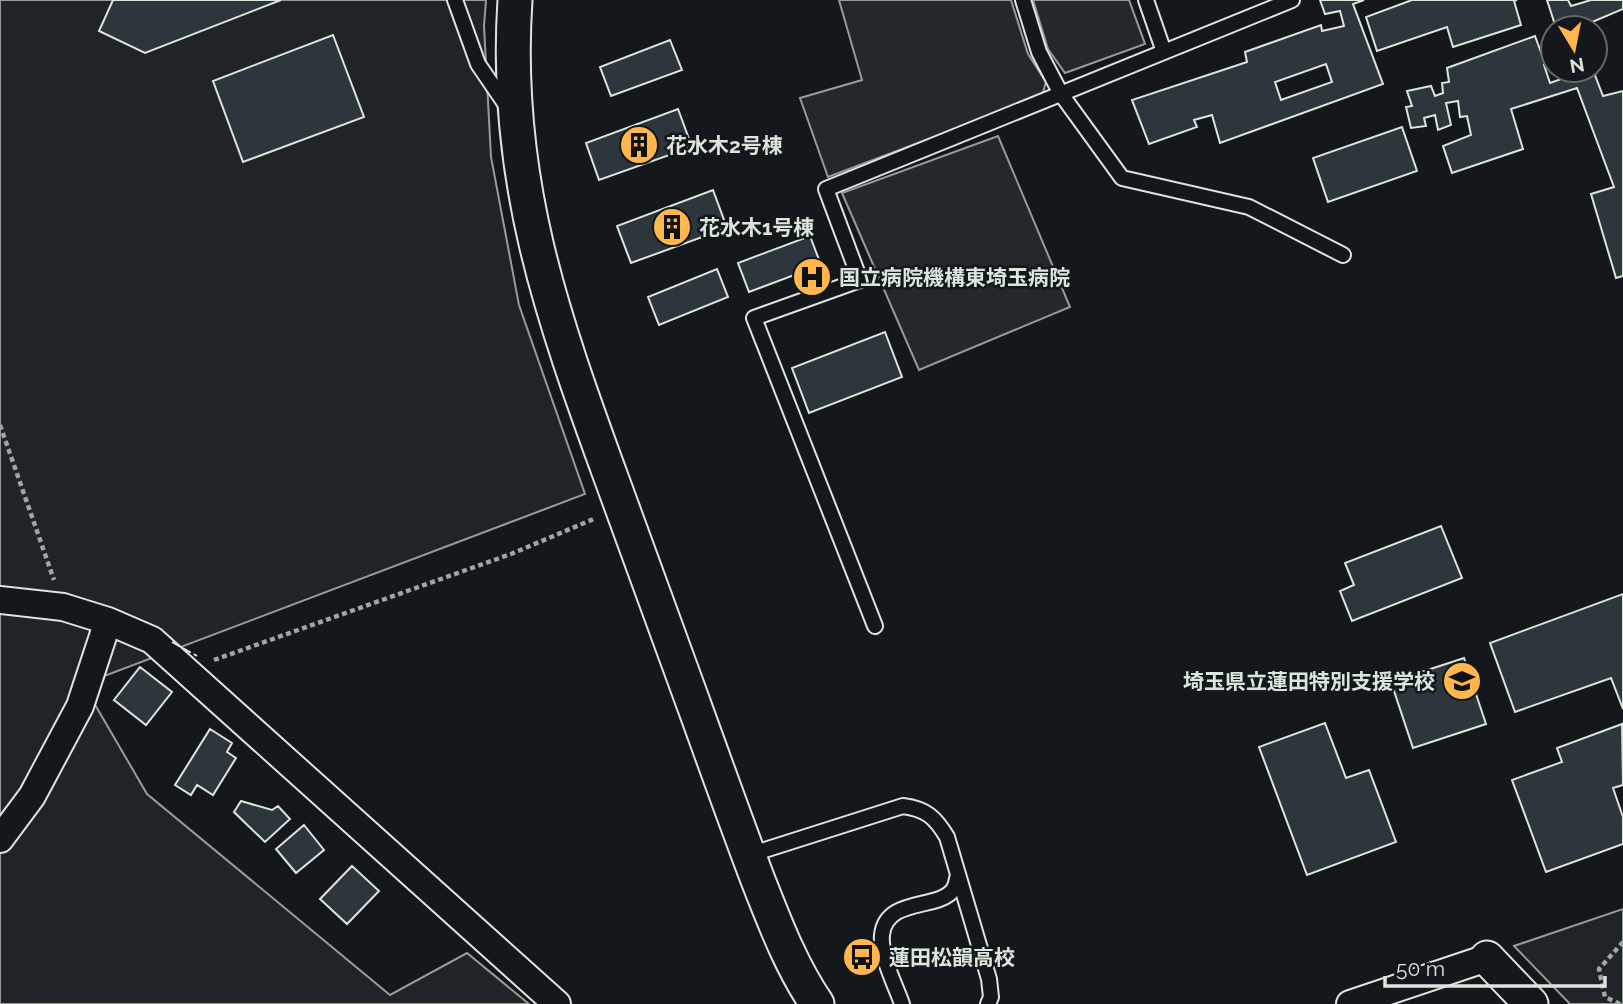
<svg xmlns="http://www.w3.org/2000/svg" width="1623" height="1004" font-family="Raleway,'Noto Sans JP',sans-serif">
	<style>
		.green { fill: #202428; stroke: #939e99; stroke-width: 2 }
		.parking { fill: #24282b; stroke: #939e99; stroke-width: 2 }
		.building { fill: #2c363c; stroke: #d8e6dc; stroke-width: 2; fill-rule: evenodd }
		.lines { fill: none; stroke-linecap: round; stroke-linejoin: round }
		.service-casing { stroke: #d8e6dc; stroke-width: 18 }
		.minor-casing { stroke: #d8e6dc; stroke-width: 30 }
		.tertiary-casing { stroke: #d8e6dc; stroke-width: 37 }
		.path { stroke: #9da8a2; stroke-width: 4.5; stroke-dasharray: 5 3.5; stroke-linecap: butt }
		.service { stroke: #14181c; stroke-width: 14 }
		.minor { stroke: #14181c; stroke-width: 26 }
		.tertiary { stroke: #14181c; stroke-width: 33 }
		.fence { stroke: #d8e6dc; stroke-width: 2; stroke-dasharray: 9 3.5; stroke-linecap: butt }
		.labels { text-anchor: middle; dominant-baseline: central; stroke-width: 5; stroke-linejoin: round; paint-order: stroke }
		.poi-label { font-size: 21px; font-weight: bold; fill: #d8e6dc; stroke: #14181c; text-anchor: start }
	</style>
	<rect width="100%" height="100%" fill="#14181c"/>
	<path class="green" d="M 0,0 L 486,0 L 484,26 L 491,157 L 519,305 L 585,494 L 83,684 L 147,794 L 390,995 L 467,953 L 529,1004 L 0,1004 Z
		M 1623,909 L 1623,1004 L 1570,1004 L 1514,946 Z"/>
	<path class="parking" d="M 839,0 L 1011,0 L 1028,54 L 1046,82 L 1042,96 L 828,177 L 800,98 L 862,80 Z
		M 1033,0 L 1129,0 L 1145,44 L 1065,73 L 1048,49 Z
		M 998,136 L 1070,307 L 919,370 L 842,193 Z"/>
	<path class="building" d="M 113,0 L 281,0 L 145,53 L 99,31 Z
		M 1320,0 L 1364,0 L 1353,4 L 1383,84 L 1220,143 L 1212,115 L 1194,120 L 1197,127 L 1149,144 L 1132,100 L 1247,62 L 1245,52 L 1321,25 L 1322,31 L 1344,26 L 1340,11 L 1325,14 ZM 1326,64 L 1332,82 L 1281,100 L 1275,82 Z
		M 1412,0 L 1517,0 L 1514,1 L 1521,25 L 1453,47 L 1447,27 L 1377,51 L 1366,17 Z
		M 1547,0 L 1568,0 L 1571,6 L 1591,0 L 1623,0 L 1623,9 L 1578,28 L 1556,28 Z
		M 333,35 L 364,117 L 243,162 L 213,81 Z
		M 1535,36 L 1542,55 L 1553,51 L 1553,62 L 1544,65 L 1550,83 L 1570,76 L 1568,70 L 1593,70 L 1603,96 L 1623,91 L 1623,276 L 1616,278 L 1591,194 L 1614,187 L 1577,88 L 1511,109 L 1523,149 L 1452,173 L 1443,146 L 1471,135 L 1467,116 L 1460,117 L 1458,101 L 1446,103 L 1451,125 L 1438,130 L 1435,115 L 1424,118 L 1426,126 L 1411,128 L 1406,107 L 1412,106 L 1407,91 L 1431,86 L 1435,96 L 1443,93 L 1442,83 L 1449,82 L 1447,68 Z
		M 670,40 L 682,70 L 611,96 L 600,67 Z
		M 678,109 L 692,147 L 599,180 L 586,143 Z
		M 1402,127 L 1417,171 L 1328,202 L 1313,158 Z
		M 713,190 L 727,228 L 631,263 L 617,226 Z
		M 810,236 L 821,265 L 749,292 L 738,263 Z
		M 717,269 L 728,297 L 659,325 L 648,297 Z
		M 885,332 L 902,377 L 809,413 L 792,368 Z
		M 1441,526 L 1462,578 L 1352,621 L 1340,591 L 1354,585 L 1345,563 Z
		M 1623,594 L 1623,709 L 1611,678 L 1515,712 L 1490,643 Z
		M 1464,658 L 1486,724 L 1413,748 L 1391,682 Z
		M 140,667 L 172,692 L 146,725 L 114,700 Z
		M 1325,723 L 1346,778 L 1369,770 L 1396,842 L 1307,875 L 1259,747 Z
		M 1622,724 L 1623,785 L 1613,788 L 1623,817 L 1623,844 L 1546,872 L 1512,780 L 1562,762 L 1557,748 Z
		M 210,729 L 232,743 L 227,752 L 236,758 L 213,795 L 197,785 L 191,795 L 175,785 Z
		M 241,801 L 272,810 L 278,806 L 290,819 L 265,842 L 234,812 Z
		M 304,825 L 324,850 L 296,873 L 276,849 Z
		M 352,866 L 379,891 L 347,924 L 320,899 Z"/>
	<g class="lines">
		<defs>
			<path id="service" d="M 455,0 L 478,64 L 508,108
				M 1023,0 L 1039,52 L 1061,94 L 1122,178 L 1249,207 L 1343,255
				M 1146,0 L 1164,52
				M 875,626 L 754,318 L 860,280 L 826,189 L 1292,0
				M 749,855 L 903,806 C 926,809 935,817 947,837 L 989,979 L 991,997 L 988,1004
				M 902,1004 C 895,984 880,956 882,935 C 886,897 938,910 953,890 C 956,886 957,879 958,874"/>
			<path id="minor" d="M 0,600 L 63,607 L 108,621 L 152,640 L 557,1004
				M 0,839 L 32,796 L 80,706 L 108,621
				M 1350,1004 L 1487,958"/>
			<path id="tertiary" d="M 515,0 C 503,178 552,316 612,480 C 640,555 667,630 694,705 C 715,763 736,822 758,880 C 775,923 791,966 817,1004
				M 1487,958 L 1531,1004"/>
		</defs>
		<use href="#service" class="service-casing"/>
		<use href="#minor" class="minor-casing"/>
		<use href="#tertiary" class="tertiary-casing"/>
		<path class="path" d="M 0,425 L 54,580
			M 214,660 L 511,554 L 596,518
			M 1620,1004 L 1605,997 L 1599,969 L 1623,942"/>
		<use href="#service" class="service"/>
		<use href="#minor" class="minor"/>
		<use href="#tertiary" class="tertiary"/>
		<path class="fence" d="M 172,642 L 197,656"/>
	</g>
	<defs>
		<symbol id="building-disc" viewBox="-11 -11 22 22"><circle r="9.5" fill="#ffb74d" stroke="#14181c"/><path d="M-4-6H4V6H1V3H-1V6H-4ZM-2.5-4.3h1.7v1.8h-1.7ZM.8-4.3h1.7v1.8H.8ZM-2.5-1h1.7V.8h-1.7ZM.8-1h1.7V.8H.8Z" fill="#111"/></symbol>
		<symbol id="hospital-disc" viewBox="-11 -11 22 22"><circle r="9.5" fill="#ffb74d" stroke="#14181c"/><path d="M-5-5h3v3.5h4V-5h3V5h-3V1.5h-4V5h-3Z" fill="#111"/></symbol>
		<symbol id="school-disc" viewBox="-11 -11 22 22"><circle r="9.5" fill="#ffb74d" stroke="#14181c"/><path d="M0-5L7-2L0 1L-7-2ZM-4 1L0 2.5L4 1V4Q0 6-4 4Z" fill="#111"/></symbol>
		<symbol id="bus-disc" viewBox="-11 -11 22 22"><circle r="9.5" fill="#ffb74d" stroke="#14181c"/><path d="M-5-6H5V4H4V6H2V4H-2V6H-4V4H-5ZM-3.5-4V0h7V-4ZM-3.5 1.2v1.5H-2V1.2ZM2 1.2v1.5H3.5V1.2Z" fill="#111"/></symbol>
	</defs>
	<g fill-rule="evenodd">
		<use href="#building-disc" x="617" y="123" width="44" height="44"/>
		<use href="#building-disc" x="650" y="205" width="44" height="44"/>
		<use href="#hospital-disc" x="790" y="255" width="44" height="44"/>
		<use href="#school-disc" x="1440" y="659" width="44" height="44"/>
		<use href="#bus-disc" x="840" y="935" width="44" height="44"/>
	</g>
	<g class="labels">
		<g class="poi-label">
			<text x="666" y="145">花水木2号棟</text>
			<text x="699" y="227">花水木1号棟</text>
			<text x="839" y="277">国立病院機構東埼玉病院</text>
			<text x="1435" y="681" text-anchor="end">埼玉県立蓮田特別支援学校</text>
			<text x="889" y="957">蓮田松韻高校</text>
		</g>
	</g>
	<g transform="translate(1574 49) rotate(170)"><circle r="33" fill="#14181c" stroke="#626a69" stroke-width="2"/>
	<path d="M0-5L12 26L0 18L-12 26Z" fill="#ffb74d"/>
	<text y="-10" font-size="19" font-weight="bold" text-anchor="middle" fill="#d8e6dc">N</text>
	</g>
	<path d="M1385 976v10h220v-10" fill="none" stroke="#d8e6dc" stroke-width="3.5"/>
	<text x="1396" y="976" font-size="21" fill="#d8e6dc" stroke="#14181c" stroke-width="5" paint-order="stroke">50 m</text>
</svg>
